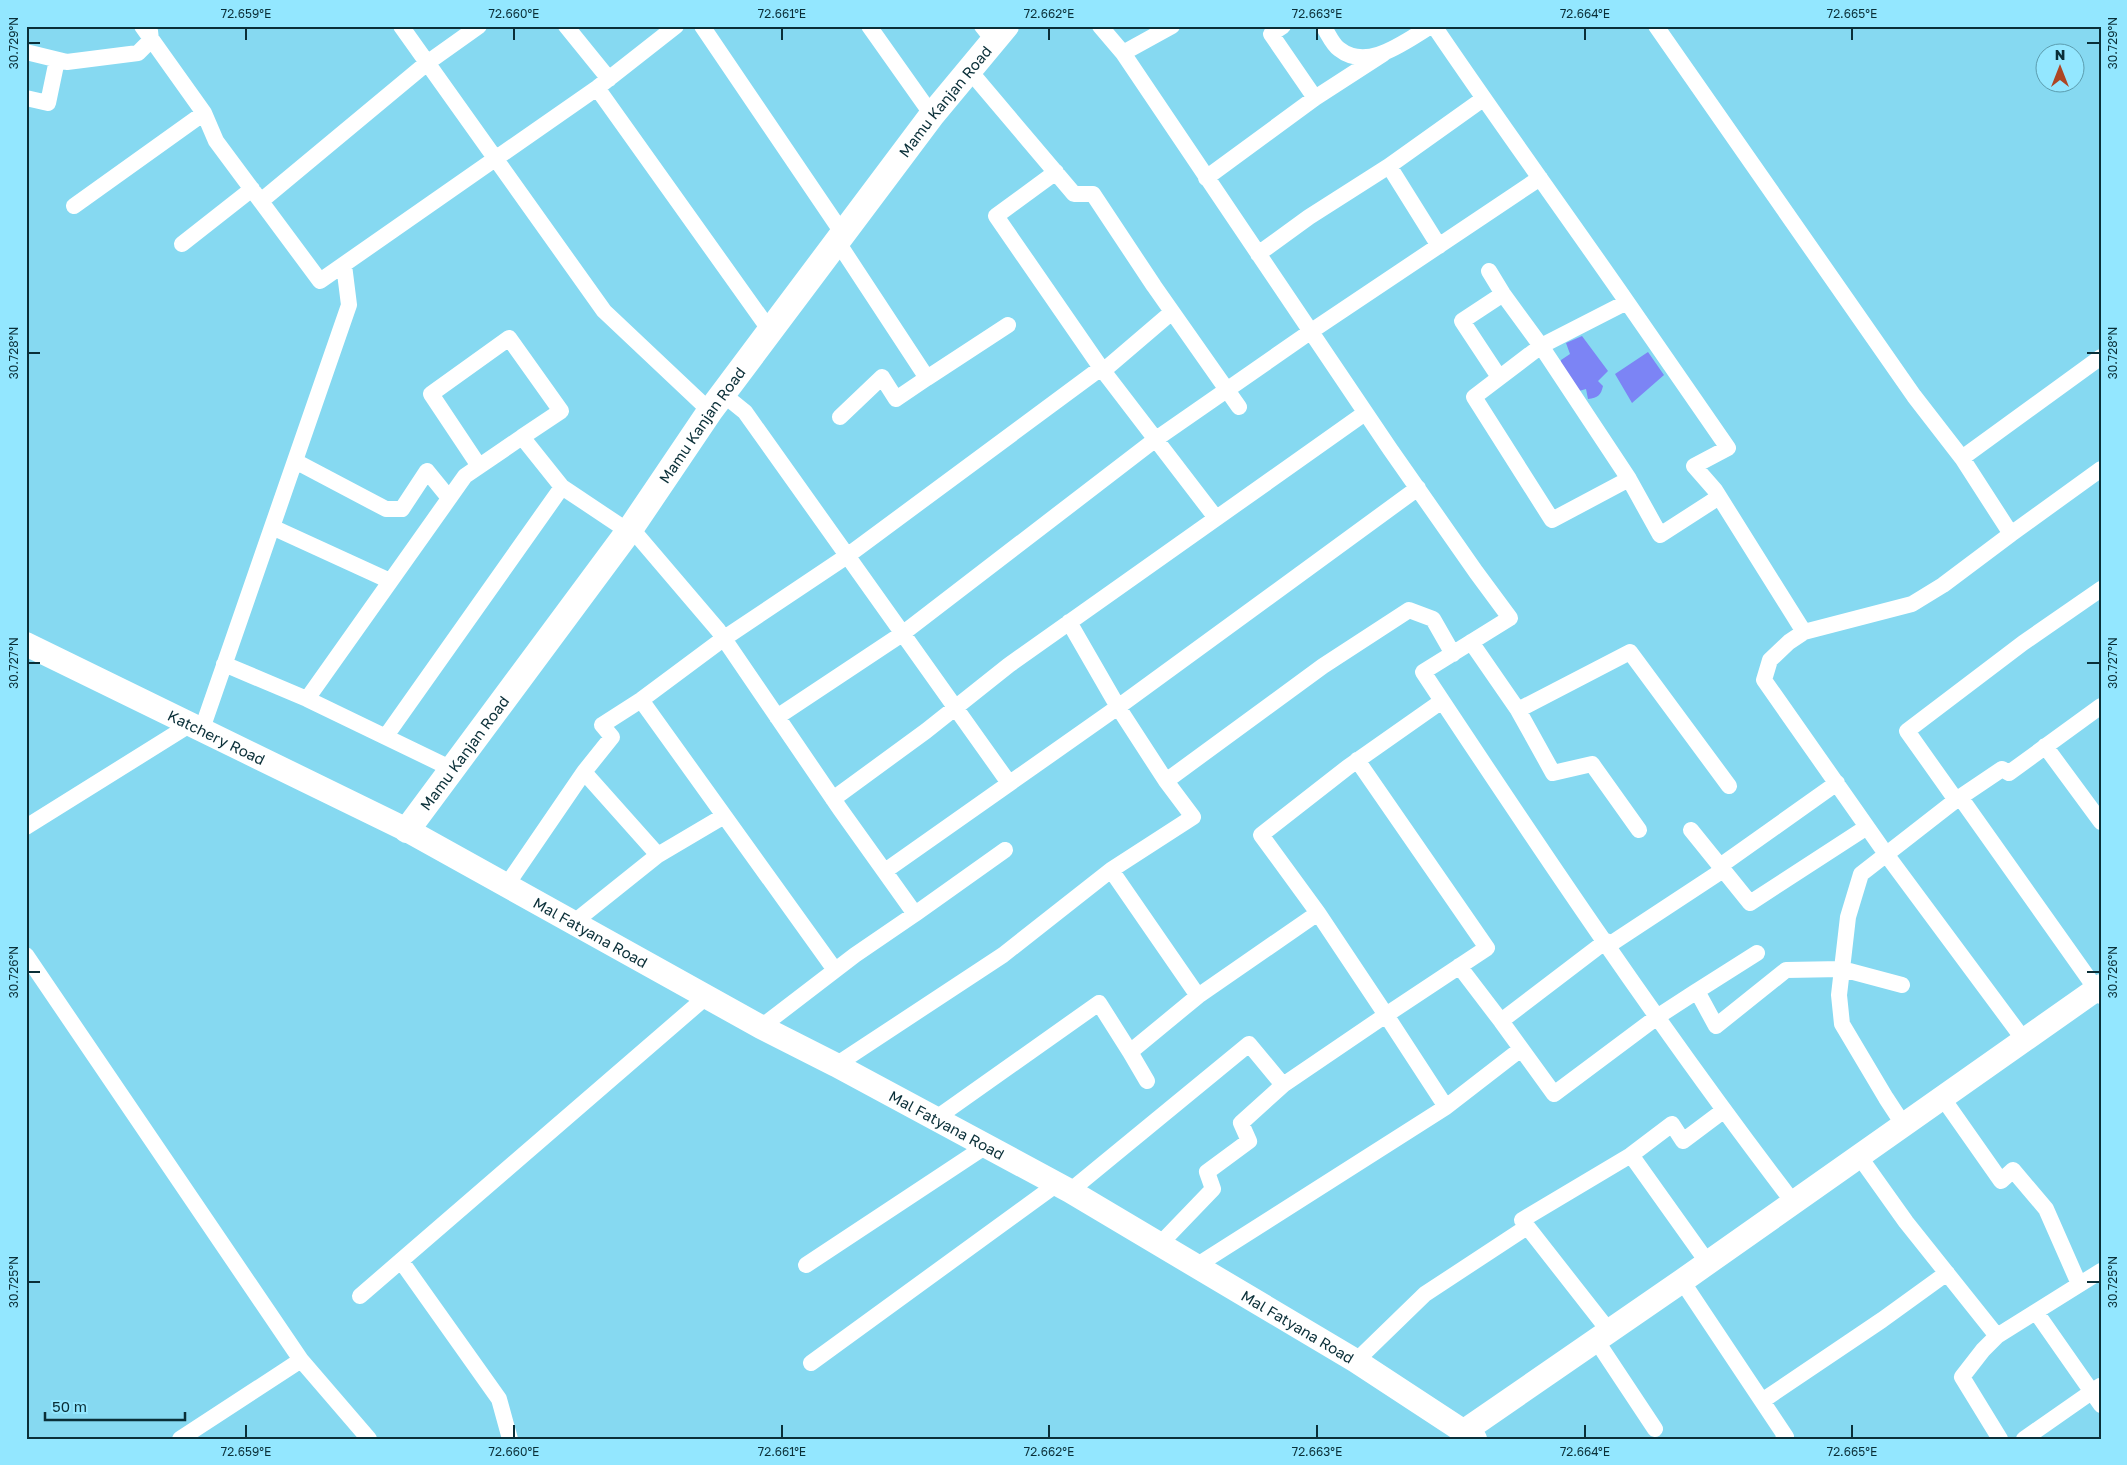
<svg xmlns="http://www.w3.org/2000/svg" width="2127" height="1465" font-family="'Golos Text',sans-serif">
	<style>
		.water { fill: #7c84f5 }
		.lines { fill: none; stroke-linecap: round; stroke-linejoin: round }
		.street { stroke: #fff; stroke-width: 16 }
		.secondary { stroke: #fff; stroke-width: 24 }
		.primary { stroke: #fff; stroke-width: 26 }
		.ticks { fill: none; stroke: #0a2f38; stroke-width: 2 }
		.labels { text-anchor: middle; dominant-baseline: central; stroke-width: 4.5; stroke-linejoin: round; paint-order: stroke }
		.street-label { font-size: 15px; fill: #0a2f38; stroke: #93e7ff }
		.neatline { fill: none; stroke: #0a2f38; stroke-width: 2 }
		.ticks-label { font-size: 12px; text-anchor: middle; fill: #0a2f38 }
	</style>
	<rect width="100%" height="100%" fill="#86d9f1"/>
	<path class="water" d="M 1582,336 L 1608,371 L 1598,381 L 1603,386 C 1601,395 1598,398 1588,399 L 1586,389 L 1572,393 L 1560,368 L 1561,360 L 1570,354 L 1566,343 Z
		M 1648,352 L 1664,375 L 1632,403 L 1615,374 Z"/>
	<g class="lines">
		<path class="street" d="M 142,26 L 204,113 L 216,141 L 320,281 L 597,88 L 676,26
			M 401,26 L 604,311 L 710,411
			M 566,26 L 609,79
			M 702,26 L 843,234
			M 869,26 L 932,115
			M 982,26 L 994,41
			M 1100,26 L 1123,53 L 1390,449 L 1476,572 L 1510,618 L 1423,672 C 1542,852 1662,1031 1793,1202
			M 1283,26 L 1271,34 L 1315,98
			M 1323,26 C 1328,33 1332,44 1339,49 C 1368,72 1405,41 1431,26
			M 1434,26 C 1497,119 1563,210 1627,302
			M 1656,26 L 1914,396 L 1962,458 L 2101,357
			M 26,52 L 67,62 L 138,53 L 151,40 L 150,31
			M 1123,53 L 1172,26
			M 969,70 L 1074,194 L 1093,194 L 1154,286 L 1239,407
			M 597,88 L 771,332
			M 26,98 L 48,103 L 57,60
			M 1389,166 L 1483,99
			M 1056,172 L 996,216 L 1101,368 L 1216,518
			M 1206,178 L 1315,98 L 1383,54
			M 261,201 L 427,63 L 479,26
			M 74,206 L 204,113
			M 837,241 L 927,378 L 1008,325
			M 182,244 L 252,189
			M 1258,254 L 1309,217 L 1389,166 L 1439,246
			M 1489,271 L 1503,294 L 1541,346 L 1627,302 L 1728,448 L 1694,466 L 1715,490 L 1804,632 L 1912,604 L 1943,585 L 2011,534
			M 1541,346 L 1629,479 L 1552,520 L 1474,397 Z
			M 1103,371 L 1172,312
			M 1499,377 L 1462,321 L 1503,294
			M 724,395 L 745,412 L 1009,783
			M 840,417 L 882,377 L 896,399 L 927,378
			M 1962,458 L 2011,534 L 2101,469
			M 295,461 L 386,509 L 402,509 L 427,471 L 449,498
			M 479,466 L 431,394 L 509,338 L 561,411 L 522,437
			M 1629,479 L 1660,535 L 1719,497
			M 272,527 L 390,581
			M 631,528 L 718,630 L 840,809 L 915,914 L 1005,850
			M 1069,622 L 1118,707 L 1418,488
			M 1804,632 L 1789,642 L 1770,660 L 1764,680 L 1886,854 L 2024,1040
			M 1471,642 L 1518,710
			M 224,664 L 307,699 L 452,769
			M 307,699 L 465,476 L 522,437 L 562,487 L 628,531
			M 641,700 L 835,970
			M 777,717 L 902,634 L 1156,439 L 1310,332 L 1540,178
			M 202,729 L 349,305 L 344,265
			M 386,736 L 562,487
			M 2045,746 L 2101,822
			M 584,772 L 612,737 L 602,725 L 641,700 L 723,639 L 847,556 L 1101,368
			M 1166,781 L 1323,666 L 1409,610 L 1433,619 L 1453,654
			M 1960,797 L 2101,996
			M 833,799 L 926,731 L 1009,665 L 1365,413
			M 1956,800 L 1907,731 L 2023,643 L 2101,589
			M 26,827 L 191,724
			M 1639,830 L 1592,764 L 1553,773 L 1518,710 L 1630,652 L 1729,786
			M 1691,830 L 1750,903 L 1867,827
			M 1720,866 L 1837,783
			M 1111,870 L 1198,996 L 1318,913 L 1261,835 L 1348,767 L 1442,701
			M 506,886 L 584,772 L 658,855
			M 573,923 L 658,855 L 724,816
			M 1606,941 L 1501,1021 L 1554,1094 L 1657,1017 L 1697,991 L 1716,1026 L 1786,970 L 1842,969 L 1902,985
			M 1609,945 L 1723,870
			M 26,955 L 301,1360 L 369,1439
			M 1459,966 L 1501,1021
			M 1697,991 L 1757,953
			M 761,1027 L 855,955 L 915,914
			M 1130,1052 L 1147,1081
			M 836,1065 L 1003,955 L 1111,870 L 1193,817 L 1166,781 L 1118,707 L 885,871
			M 1283,1085 L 1386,1015 L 1318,913
			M 1942,1097 L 2001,1181 L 2013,1170 L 2046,1209 L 2079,1284
			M 1446,1107 L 1521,1049
			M 935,1119 L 1099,1003 L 1130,1052 L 1198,996
			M 1903,1124 L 1886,1098 L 1842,1024 L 1839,995 L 1848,917 L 1861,874 L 1956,800 L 2002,769 L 2009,773 L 2101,706
			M 1631,1155 L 1672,1124 L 1683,1141 L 1723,1111
			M 1859,1156 L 1906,1222 L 1997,1336 L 1983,1350 L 1962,1377 L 2000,1439
			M 1070,1191 L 1249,1044 L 1283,1085 L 1241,1123 L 1249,1141 L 1207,1172 L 1213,1189 L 1161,1243
			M 401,1261 L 499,1399 L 510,1439
			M 806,1265 L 986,1146
			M 1196,1266 L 1446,1107 L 1386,1015 L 1487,948 L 1357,760
			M 1682,1281 L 1786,1437 L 1783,1439
			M 360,1296 L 706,997
			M 2036,1312 L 2101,1405
			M 1609,1331 L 1522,1220 L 1631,1155 L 1708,1263
			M 1997,1336 L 2101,1271
			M 1596,1340 L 1655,1429
			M 1356,1361 L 1425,1294 L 1527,1227
			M 811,1363 L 1057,1184
			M 1762,1401 L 1882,1320 L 1947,1273
			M 180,1439 L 301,1360
			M 2024,1439 L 2100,1386"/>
		<g class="secondary">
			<path id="s1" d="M 26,644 L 407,830 L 761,1027 L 836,1065 L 1070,1191 L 1356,1361 L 1475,1439"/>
			<path d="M 1463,1432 L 1682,1281 L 2101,986"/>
		</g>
		<path class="primary" id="s2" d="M 407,830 L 631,528 L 710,411 L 932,115 L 1006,26"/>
	</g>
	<path class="ticks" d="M 246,28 L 246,40M 514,28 L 514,40M 782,28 L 782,40M 1049,28 L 1049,40M 1317,28 L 1317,40M 1585,28 L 1585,40M 1852,28 L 1852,40M 28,43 L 40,43M 2087,43 L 2100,43M 28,353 L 40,353M 2087,353 L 2100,353M 28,663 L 40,663M 2087,663 L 2100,663M 28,972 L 40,972M 2087,972 L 2100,972M 28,1282 L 40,1282M 2087,1282 L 2100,1282M 246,1425 L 246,1438M 514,1425 L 514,1438M 782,1425 L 782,1438M 1049,1425 L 1049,1438M 1317,1425 L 1317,1438M 1585,1425 L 1585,1438M 1852,1425 L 1852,1438"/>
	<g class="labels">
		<g class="street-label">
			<text stroke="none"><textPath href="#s2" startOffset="906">Mamu Kanjan Road</textPath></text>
			<text stroke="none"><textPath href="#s2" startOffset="501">Mamu Kanjan Road</textPath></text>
			<text stroke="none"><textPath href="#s1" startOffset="212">Katchery Road</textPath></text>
			<text stroke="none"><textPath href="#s2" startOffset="96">Mamu Kanjan Road</textPath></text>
			<text stroke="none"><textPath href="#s1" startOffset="634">Mal Fatyana Road</textPath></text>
			<text stroke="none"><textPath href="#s1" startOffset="1039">Mal Fatyana Road</textPath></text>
			<text stroke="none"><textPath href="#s1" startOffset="1444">Mal Fatyana Road</textPath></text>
		</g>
	</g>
	<rect width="2127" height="1465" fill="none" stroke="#93e7ff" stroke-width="55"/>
	<g transform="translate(2060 68)"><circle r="24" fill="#93e7ff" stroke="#5c9daf"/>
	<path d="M0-4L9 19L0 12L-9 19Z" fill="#ad4624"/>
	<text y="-8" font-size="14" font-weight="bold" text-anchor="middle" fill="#0a2f38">N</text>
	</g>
	<path d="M45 1412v8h140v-8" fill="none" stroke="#0a2f38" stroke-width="2.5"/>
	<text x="52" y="1412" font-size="15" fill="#0a2f38" stroke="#93e7ff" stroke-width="4" paint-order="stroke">50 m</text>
	<rect x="28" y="28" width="2072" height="1410" class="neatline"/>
	<g class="ticks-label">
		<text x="246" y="18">72.659°E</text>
		<text x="514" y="18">72.660°E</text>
		<text x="782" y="18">72.661°E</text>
		<text x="1049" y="18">72.662°E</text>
		<text x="1317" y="18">72.663°E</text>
		<text x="1585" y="18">72.664°E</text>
		<text x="1852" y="18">72.665°E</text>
		<text transform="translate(14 43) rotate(-90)" y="4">30.729°N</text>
		<text transform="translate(2113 43) rotate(-90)" y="4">30.729°N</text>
		<text transform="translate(14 353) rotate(-90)" y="4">30.728°N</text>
		<text transform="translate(2113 353) rotate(-90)" y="4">30.728°N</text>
		<text transform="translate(14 663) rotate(-90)" y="4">30.727°N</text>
		<text transform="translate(2113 663) rotate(-90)" y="4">30.727°N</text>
		<text transform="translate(14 972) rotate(-90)" y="4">30.726°N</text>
		<text transform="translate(2113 972) rotate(-90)" y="4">30.726°N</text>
		<text transform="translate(14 1282) rotate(-90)" y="4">30.725°N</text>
		<text transform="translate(2113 1282) rotate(-90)" y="4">30.725°N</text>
		<text x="246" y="1456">72.659°E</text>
		<text x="514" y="1456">72.660°E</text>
		<text x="782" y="1456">72.661°E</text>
		<text x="1049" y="1456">72.662°E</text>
		<text x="1317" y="1456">72.663°E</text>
		<text x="1585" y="1456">72.664°E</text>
		<text x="1852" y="1456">72.665°E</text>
	</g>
</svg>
